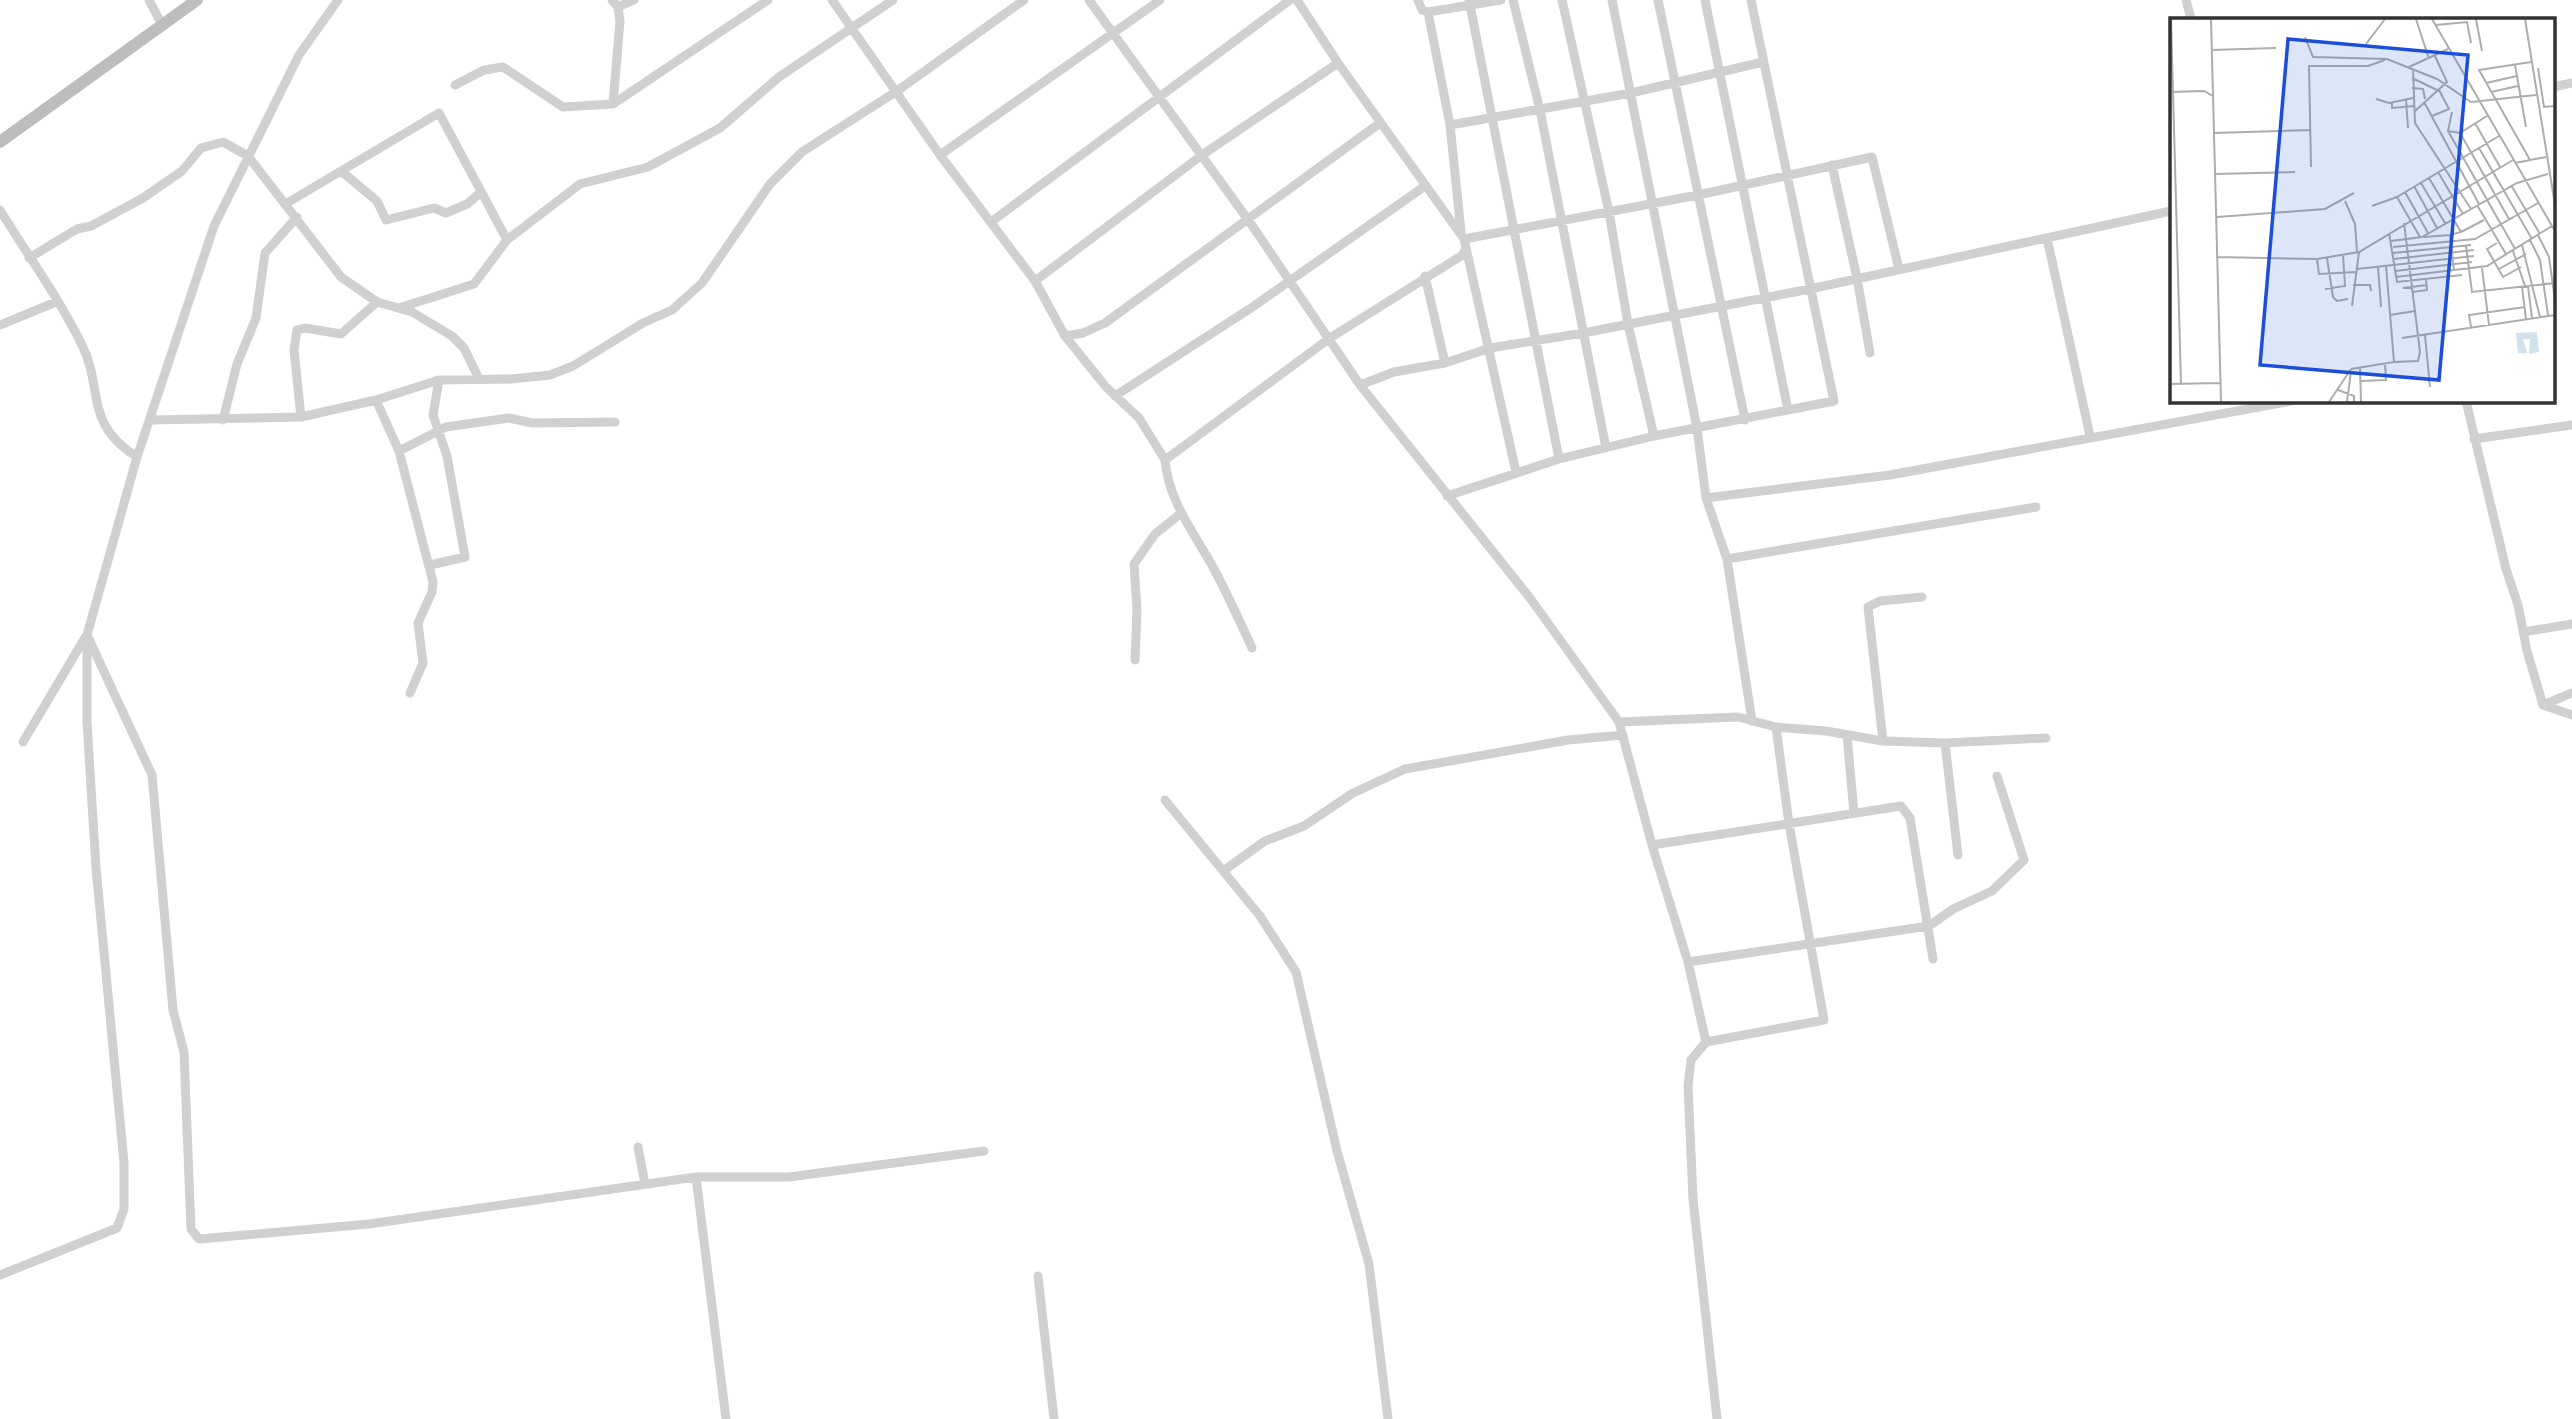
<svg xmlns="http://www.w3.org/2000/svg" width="2572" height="1419" font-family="'PT Sans Narrow',sans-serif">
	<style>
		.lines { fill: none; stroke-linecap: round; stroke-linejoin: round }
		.minor { stroke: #d0d0d0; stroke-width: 9 }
		.secondary { stroke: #bdbdbd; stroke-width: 12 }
		.inset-road { fill: none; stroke: #adadad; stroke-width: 2 }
		.view { fill: #1d4ed8; fill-opacity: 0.15; stroke: #1d4ed8; stroke-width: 3.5 }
		.inset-edge { fill: none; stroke: #333; stroke-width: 3.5 }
	</style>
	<rect width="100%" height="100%" fill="#fff"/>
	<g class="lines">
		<path class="minor" d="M 149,0 L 162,25
			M 612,0 L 618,7 L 620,21 L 613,104
			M 832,0 L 940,155 L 1035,281 L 1065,336 L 1106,387 L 1139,418 L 1165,460 L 1330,338 L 1461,256 L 1466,249
			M 1089,0 L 1249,221 L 1360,385 L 1530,598 L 1619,722 L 1652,845 L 1688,962 L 1706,1042 L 1824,1020 L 1789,824 L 1776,727
			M 1297,0 L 1338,63 L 1464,239 L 1516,472
			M 1418,0 L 1422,10 L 1428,12 L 1501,0
			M 1469,0 L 1559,459
			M 1513,0 L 1540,110 L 1606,448
			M 1562,0 L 1609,212 L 1628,324 L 1654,436
			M 1612,0 L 1697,428 L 1706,498 L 1727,559 L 1752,721
			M 1658,0 L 1745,420
			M 1705,0 L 1788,410
			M 2186,0 L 2191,19
			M 618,7 L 634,0
			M 1428,12 L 1450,125 L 1461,231
			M 455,85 L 484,70 L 503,67 L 563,107 L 613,104 L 768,0
			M 2553,87 L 2572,83
			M 1450,125 L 1631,93 L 1763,62
			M 940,155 L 1160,0
			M 1832,165 L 1857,278 L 1870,353
			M 341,171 L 377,201 L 386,220 L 434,208 L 446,213 L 467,204 L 480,193
			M 287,203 L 439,113 L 507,240
			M 0,210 C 27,254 59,298 82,345 C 104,389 83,423 137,457
			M 991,222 L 1290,0
			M 2047,238 L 2090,436
			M 1464,239 L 1698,195 L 1872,157 L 1899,269
			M 29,258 L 77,229 L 91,226 L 143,198 L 182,171 L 201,148 L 223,142 L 248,156 L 341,277 L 377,302 L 412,312 L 452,336 L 464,348 L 479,379
			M 1425,276 L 1445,363
			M 1035,281 L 1202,155 L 1338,63
			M 399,308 L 474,284 L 507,240 L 580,184 L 648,167 L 720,128 L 779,77 L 893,0
			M 0,325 L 56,302
			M 1065,336 L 1083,333 L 1105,323 L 1380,123
			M 1360,385 L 1394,372 L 1445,363 L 1490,348 L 1583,333 L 1810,289 L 2171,211
			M 1115,396 L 1254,306 L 1425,186
			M 376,400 L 399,451 L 433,582 L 432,592 L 418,623 L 423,663 L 410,693
			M 2466,401 L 2506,569 L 2518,605 L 2527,651 L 2543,705
			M 301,417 L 294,350 L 297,330 L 305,328 L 341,334 L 377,302
			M 150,420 L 301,417 L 376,400 L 439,380 L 511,379 L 550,375 L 573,366 L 643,323 L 672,310 L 702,283 L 770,184 L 802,152 L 897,91 L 1024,0
			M 223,420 L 237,364 L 256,318 L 265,253 L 297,217
			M 2474,439 L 2572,425
			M 399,451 L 446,427 L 509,418 L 532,423 L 615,422
			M 1165,460 C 1169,503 1194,532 1214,569 C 1228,595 1240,622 1252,648
			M 1447,496 L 1559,459 L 1654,436 L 1834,401 L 1751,0
			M 1706,498 L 1890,475 L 2291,401
			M 1727,559 L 2036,507
			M 430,565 L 465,557 L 447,456 L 433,415 L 439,380
			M 2523,632 L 2572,624
			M 87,635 L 152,775 L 173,1010 L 184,1052 L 191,1229 L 199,1239 L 369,1224 L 696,1177 L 789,1177 L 984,1151
			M 1135,660 L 1137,610 L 1134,564 L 1155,534 L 1180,514
			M 2543,705 L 2572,693
			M 2543,705 L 2572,715
			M 1619,722 L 1738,717 L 1776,727 L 1826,731 L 1883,741 L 1945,743 L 2046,738
			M 1847,735 L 1854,813
			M 1883,741 L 1868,607 L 1880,601 L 1922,597
			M 23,742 L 86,636
			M 1945,743 L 1958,855
			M 1165,800 L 1260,916 L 1296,972 L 1337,1151 L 1369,1264 L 1388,1419
			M 1652,845 L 1901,806 L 1910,818 L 1933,959
			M 1223,871 L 1265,841 L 1304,826 L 1353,793 L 1405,769 L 1568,740 L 1623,735
			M 1688,962 L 1929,926 L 1953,909 L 1992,891 L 2024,860 L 1997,776
			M 1706,1042 L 1691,1060 L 1688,1086 L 1693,1199 L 1717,1419
			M 638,1147 L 645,1184
			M 696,1177 L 726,1419
			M 0,1275 L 117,1228 L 124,1209 L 124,1163 L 96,868 L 87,722 L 87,635 L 137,457 L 214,226 L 299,55 L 338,0
			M 1038,1276 L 1054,1419"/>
		<path class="secondary" d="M 0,142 L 197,0"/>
	</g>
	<g transform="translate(2170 18)">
		<rect width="385" height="385" fill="#fff"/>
		<path d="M 367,314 L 369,334 L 359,336 L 360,321 L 353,321 L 357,335 L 348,335 L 346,315 Z" fill="#cfe2ee"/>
		<path class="inset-road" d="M 1,1 L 11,366M 41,1 L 51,384M 246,1 L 259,41M 262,1 L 385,213M 306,1 L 312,33M 355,1 L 385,187M 266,7 L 297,4 L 301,25M 135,19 L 143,39 L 217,41 L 267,61 L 301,84 L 366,77M 196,26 L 215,1M 42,32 L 106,30M 345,47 L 356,109M 239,49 L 278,31M 368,50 L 374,89 L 385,88M 243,51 L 245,105 L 301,191M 242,60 L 267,72M 316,65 L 347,58M 242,70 L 253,71 L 255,81M 0,74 L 34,73 L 43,78M 321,74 L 348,68M 206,81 L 219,85 L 243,80M 236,82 L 238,110M 254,84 L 309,186M 222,85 L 222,90 L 245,88M 245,93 L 277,64 L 265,38M 282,94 L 278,113 L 345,231M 262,98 L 279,91 L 269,72M 305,105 L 330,149M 278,113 L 290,115 L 317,98M 44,115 L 141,112M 290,115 L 339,201M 309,130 L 362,221M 360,142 L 309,52 L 361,44M 345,145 L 376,139M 141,149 L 139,48 L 198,48 L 215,42M 268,154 L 293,196M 45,156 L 125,154M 259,160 L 291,214 L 280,217 L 284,252M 251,165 L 275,205M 341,167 L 370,216M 244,168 L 267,210M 235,174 L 258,215M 175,183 L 185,206 L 187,234M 307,187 L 336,236M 202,188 L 227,179M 47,199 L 155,191 L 184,175M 291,214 L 314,202M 219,215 L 227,264 L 292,257M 368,217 L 379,239 L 385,282M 250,219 L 227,179 L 329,118M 254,219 L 280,217M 360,222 L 370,242 L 378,297M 221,223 L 252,219 L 347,165 L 378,156M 327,225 L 317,231 L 333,259 L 351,249M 352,227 L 370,299M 296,228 L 302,274 L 385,265M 223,229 L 305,221 L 368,185M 343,233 L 355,268M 223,235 L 301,227M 47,239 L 147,241M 157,240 L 163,279 L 167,283 L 178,281M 224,241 L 304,232M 208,249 L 211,289M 312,250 L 319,307M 187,251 L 304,238M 329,251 L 356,236M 225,253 L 302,244M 186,254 L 149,256 L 147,241 L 189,234 L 343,142M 226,259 L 317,248 L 382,208M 183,267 L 200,267 L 201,273M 358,268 L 362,300M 352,269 L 356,301M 233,270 L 257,267M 155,271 L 175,268 L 173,237M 243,274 L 257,272 L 256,261M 182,288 L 189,234M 220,297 L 245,293M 301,309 L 299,297 L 355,289M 255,317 L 260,369M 232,320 L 385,297M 224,344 L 248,343 L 250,334 L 234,205M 190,349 L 191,384M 181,351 L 224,344 L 216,247M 191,363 L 216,362 L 215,345M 0,366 L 51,365M 168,372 L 184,378 L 184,384M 159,384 L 181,351M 177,384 L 181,353"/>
		<path class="view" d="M 118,21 L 298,37 L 269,362 L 90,347 Z"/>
		<rect width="385" height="385" class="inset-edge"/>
	</g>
</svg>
